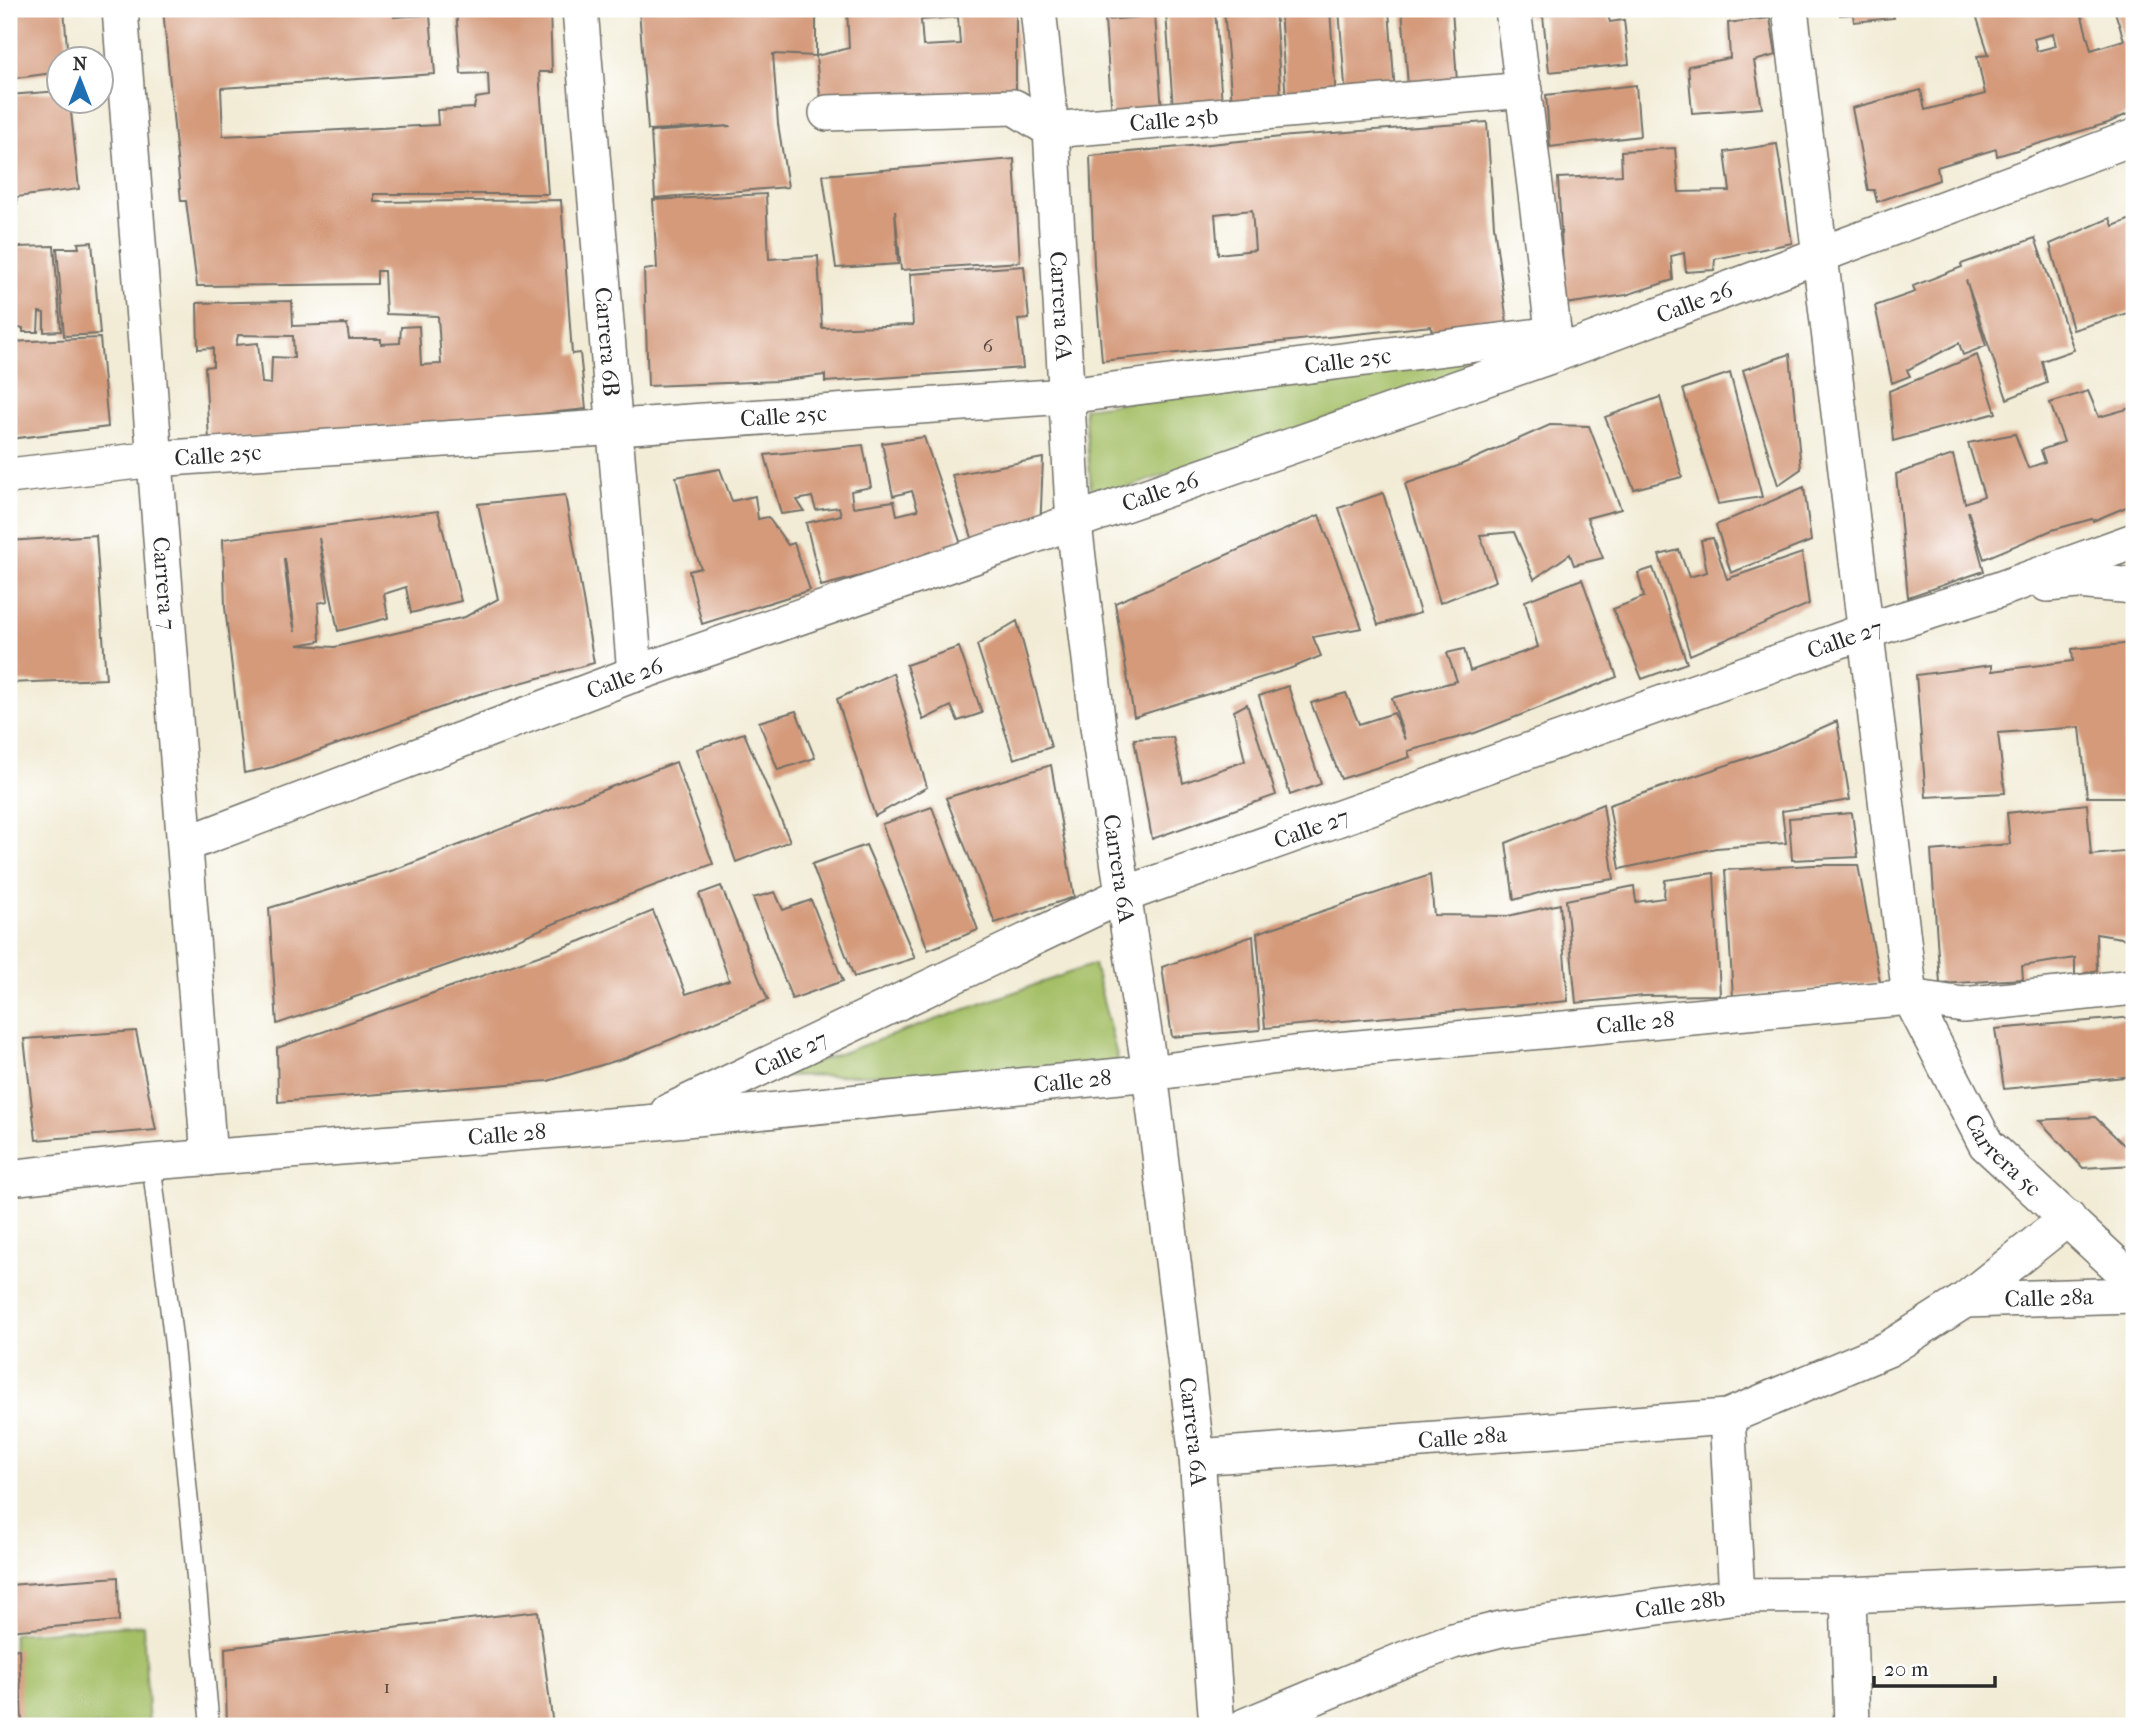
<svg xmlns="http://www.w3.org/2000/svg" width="2143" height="1735" font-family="'IM FELL French Canon',serif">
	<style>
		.green { fill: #a4bf66; stroke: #687548; stroke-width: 2 }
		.building { fill: #d49a7a; fill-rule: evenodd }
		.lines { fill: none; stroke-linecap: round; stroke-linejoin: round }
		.service-casing { stroke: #716f67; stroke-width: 21 }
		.minor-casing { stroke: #716f67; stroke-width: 38 }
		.service { stroke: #fff; stroke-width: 18 }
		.minor { stroke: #fff; stroke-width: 35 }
		.labels { text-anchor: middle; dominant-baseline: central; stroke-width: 6; stroke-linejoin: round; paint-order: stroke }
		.number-label { font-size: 19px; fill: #55473f }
		.street-label { font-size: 23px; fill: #2b2b2b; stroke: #fff }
	</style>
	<rect width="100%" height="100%" fill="#fff"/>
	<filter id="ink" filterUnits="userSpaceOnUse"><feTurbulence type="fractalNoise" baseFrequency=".0143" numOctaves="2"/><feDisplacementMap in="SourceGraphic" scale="14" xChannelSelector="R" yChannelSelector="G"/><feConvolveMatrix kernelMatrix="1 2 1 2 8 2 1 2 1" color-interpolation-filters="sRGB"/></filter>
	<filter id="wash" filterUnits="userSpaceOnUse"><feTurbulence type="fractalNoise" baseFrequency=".00686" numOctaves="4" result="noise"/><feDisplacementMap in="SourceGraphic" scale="28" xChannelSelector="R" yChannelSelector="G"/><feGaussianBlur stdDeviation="1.57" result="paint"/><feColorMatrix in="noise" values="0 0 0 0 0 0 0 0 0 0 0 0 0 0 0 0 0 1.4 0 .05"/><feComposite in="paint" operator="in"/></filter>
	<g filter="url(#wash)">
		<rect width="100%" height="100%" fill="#f2ecd6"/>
		<path class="green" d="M 1538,346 L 1092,500 L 1084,408 Z
			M 1094,964 L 1121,1072 L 776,1076 Z
			M 143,1625 L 149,1726 L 17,1726 L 13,1634 Z"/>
		<g id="blocks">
			<path class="building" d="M 9,9 L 64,9 L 68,60 L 60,60 L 60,72 L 9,79 Z
				M 163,9 L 414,9 L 413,12 L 393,17 L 430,15 L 435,74 L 221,88 L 223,136 L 438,125 L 437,110 L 474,108 L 476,98 L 489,96 L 488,73 L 461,74 L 456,9 L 550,9 L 552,72 L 539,72 L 548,194 L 374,194 L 374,202 L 561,200 L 572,354 L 580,353 L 586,409 L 475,421 L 209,441 L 205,367 L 213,366 L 213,348 L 198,349 L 197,303 L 292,301 L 293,326 L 347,324 L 349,339 L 381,339 L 381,344 L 400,343 L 401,327 L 419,326 L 421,365 L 441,364 L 438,316 L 386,314 L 384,271 L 377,271 L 377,284 L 197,286 L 186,201 L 181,201 ZM 238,335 L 293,336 L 294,358 L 272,357 L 271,384 L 262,383 L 258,343 L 236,345 Z
				M 639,9 L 816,9 L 816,56 L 773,54 L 778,124 L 788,187 L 655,198 L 651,132 L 731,126 L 648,130 Z
				M 847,9 L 1016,9 L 1016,98 L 821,106 L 816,56 L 849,48 ZM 958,17 L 960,44 L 923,46 L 921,20 Z
				M 1224,9 L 1275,9 L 1281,99 L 1232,104 Z
				M 1280,9 L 1330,9 L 1336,98 L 1286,102 Z
				M 1339,9 L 1389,9 L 1395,94 L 1346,98 Z
				M 1402,9 L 1452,9 L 1457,82 L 1408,86 Z
				M 1527,9 L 1606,9 L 1610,22 L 1624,20 L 1629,64 L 1549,72 L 1543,16 L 1528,17 Z
				M 1839,9 L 1891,9 L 1894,18 L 1854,22 L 1853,14 L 1840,15 Z
				M 2012,9 L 2080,9 L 2091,50 L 2124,40 L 2114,9 L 2134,9 L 2134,111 L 2108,123 L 1997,156 L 1996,149 L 1937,167 L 1939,180 L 1877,202 L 1874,190 L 1868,190 L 1852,108 L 1921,90 L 1925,110 L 1985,94 L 1977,56 L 1989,55 L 1977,18 ZM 2053,34 L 2056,46 L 2037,51 L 2034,39 Z
				M 1215,10 L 1222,104 L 1173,108 L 1166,13 Z
				M 1155,16 L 1162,111 L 1112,116 L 1105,20 Z
				M 1770,18 L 1776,55 L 1754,61 L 1762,108 L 1692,113 L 1688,66 L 1730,58 L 1728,23 Z
				M 1636,85 L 1640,136 L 1550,147 L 1546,95 Z
				M 60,91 L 60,102 L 70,102 L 79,189 L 16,197 L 17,204 L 9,205 L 9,95 Z
				M 1487,122 L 1494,226 L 1508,330 L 1432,334 L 1431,326 L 1102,361 L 1094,265 L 1090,156 L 1291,136 ZM 1252,210 L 1255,250 L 1218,254 L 1215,214 Z
				M 1777,144 L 1792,243 L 1715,259 L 1714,270 L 1686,272 L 1684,253 L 1671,256 L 1673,280 L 1626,295 L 1565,304 L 1558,178 L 1622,175 L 1621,151 L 1675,148 L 1679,192 L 1730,191 L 1725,152 Z
				M 1014,159 L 1020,262 L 901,270 L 895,210 L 898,264 L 836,268 L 823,175 Z
				M 766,194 L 769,259 L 818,256 L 822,328 L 913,325 L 910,274 L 1024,266 L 1029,319 L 1018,320 L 1023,368 L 825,382 L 825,375 L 777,381 L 648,386 L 644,270 L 657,268 L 653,200 Z
				M 2110,218 L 2113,226 L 2134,218 L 2134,311 L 2073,330 L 2050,244 Z
				M 2035,238 L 2074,350 L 2042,361 L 2047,383 L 2007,399 L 1966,280 L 1986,346 L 1963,355 L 1959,343 L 1907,370 L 1910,376 L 1892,383 L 1875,306 L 1915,292 L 1913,286 L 1962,267 L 1961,264 Z
				M 92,242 L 100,334 L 64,336 L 57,248 L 79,248 L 78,243 Z
				M 9,244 L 17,244 L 17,247 L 54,246 L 61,331 L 44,332 L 44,313 L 39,312 L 38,332 L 23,332 L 23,328 L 9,329 Z
				M 100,338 L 108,427 L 9,439 L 9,342 Z
				M 1790,354 L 1801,469 L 1778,485 L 1743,370 Z
				M 1977,355 L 1996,413 L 1893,441 L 1889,391 Z
				M 1730,373 L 1762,497 L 1718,504 L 1683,389 Z
				M 2088,391 L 2099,417 L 2134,407 L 2134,507 L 2131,505 L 2093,521 L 2092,519 L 2052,530 L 1984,559 L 1968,511 L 1984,571 L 1908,597 L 1896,474 L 1953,455 L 1965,503 L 1984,496 L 1968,443 L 2015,434 L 2028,468 L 2045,462 L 2041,450 L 2064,442 L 2050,403 Z
				M 1660,397 L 1682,477 L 1634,489 L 1605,417 Z
				M 1550,425 L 1589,426 L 1621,509 L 1587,518 L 1603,558 L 1574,565 L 1570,554 L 1534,579 L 1514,532 L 1480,535 L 1496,581 L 1440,603 L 1405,484 L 1458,466 Z
				M 924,437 L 963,550 L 821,586 L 806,523 L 841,515 L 839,507 L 816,510 L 812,497 L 797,500 L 804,511 L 781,514 L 765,455 L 863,445 L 871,487 L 851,491 L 853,507 L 894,501 L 897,515 L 918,510 L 912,491 L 893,496 L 882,443 Z
				M 1043,458 L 1040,532 L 975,547 L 952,475 Z
				M 720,469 L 732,501 L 755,496 L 758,519 L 768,517 L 788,545 L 794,543 L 810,590 L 702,624 L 689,571 L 701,568 L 689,535 L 676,477 Z
				M 1804,487 L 1811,541 L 1731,573 L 1716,525 Z
				M 1383,493 L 1420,613 L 1378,625 L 1339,508 Z
				M 565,495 L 594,663 L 476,695 L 273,767 L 244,773 L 225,607 L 223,539 L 438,511 L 461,601 L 411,613 L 406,587 L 384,594 L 388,618 L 338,631 L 319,538 L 328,601 L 318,603 L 320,641 L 298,645 L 335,647 L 465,617 L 498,599 L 478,504 ZM 284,559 L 285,559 L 295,632 L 289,603 Z
				M 1319,515 L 1362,628 L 1313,637 L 1321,656 L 1289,669 L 1134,717 L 1115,603 Z
				M 96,535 L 106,679 L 9,683 L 9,541 Z
				M 1713,538 L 1727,579 L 1802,553 L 1809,604 L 1690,655 L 1659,555 L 1679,550 L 1689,577 L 1707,572 L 1701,540 Z
				M 1653,568 L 1687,663 L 1642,679 L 1613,609 L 1644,597 L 1638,573 Z
				M 1582,579 L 1617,677 L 1475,733 L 1408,751 L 1410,757 L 1341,779 L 1311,703 L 1346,693 L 1359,724 L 1394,713 L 1405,740 L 1392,698 L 1457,681 L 1447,653 L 1464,649 L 1470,671 L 1538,647 L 1525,601 Z
				M 1017,621 L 1051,747 L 1014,759 L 977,645 Z
				M 2134,643 L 2134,797 L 2087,797 L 2080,727 L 1998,733 L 2005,793 L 1926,797 L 1916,675 L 1992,665 L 1992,671 L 2073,661 L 2072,649 Z
				M 959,647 L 982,713 L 958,721 L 951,706 L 923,720 L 906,665 Z
				M 893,673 L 927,787 L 875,816 L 837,699 Z
				M 1288,686 L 1321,784 L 1290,795 L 1259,696 Z
				M 1247,704 L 1276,795 L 1152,839 L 1134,739 L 1173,737 L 1183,783 L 1245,761 L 1234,711 Z
				M 796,711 L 815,758 L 778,770 L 759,722 Z
				M 1837,721 L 1850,800 L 1782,811 L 1786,843 L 1716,848 L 1620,869 L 1609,805 L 1774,749 Z
				M 744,733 L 790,841 L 736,862 L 697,749 Z
				M 676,762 L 713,864 L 572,916 L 497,948 L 277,1024 L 269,908 L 394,870 Z
				M 1051,765 L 1074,897 L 995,923 L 946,798 Z
				M 1603,804 L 1614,879 L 1559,887 L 1514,900 L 1506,843 Z
				M 2087,804 L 2091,855 L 2134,851 L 2134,940 L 2096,934 L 2097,970 L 2075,976 L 2075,958 L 2022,966 L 2023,979 L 1940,984 L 1931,851 L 2010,844 L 2007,813 Z
				M 932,807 L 978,930 L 928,950 L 882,824 Z
				M 1852,813 L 1858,857 L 1792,860 L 1789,818 Z
				M 866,845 L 915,958 L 854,977 L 812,864 Z
				M 1813,865 L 1858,865 L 1880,982 L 1733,997 L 1725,870 Z
				M 1714,873 L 1720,995 L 1644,996 L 1576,1003 L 1566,900 L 1634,886 L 1636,902 L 1664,898 L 1665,880 Z
				M 1430,875 L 1434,915 L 1508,916 L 1560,904 L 1568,1001 L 1265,1028 L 1257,933 Z
				M 721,886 L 768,1000 L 625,1058 L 548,1081 L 278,1102 L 277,1048 L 581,941 L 653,911 L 686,994 L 729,980 L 699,894 Z
				M 775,892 L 783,910 L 811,900 L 843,981 L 792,999 L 753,898 Z
				M 1253,936 L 1260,1030 L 1172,1037 L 1162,967 Z
				M 2134,1017 L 2134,1076 L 2004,1089 L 1995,1029 Z
				M 136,1031 L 156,1130 L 36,1140 L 24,1039 Z
				M 2095,1117 L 2124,1145 L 2134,1138 L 2134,1165 L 2083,1168 L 2039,1120 Z
				M 118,1577 L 119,1621 L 9,1631 L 9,1585 Z
				M 538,1611 L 553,1726 L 227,1726 L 225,1648 Z
				M 19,1649 L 22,1726 L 9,1726 L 9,1650 Z"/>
		</g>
	</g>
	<g filter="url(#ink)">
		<use href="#blocks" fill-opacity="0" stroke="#716f67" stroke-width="2"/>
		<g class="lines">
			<defs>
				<path id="service" d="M 151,1162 L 174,1345 L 210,1726"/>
				<g id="minor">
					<path id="s1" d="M 120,9 L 209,1158"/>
					<path id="s2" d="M 580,9 L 635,674"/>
					<path id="s3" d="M 1038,9 L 1051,130 L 1074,524 L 1098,727 L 1150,1073 L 1197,1457 L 1217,1726"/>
					<path d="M 1513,9 L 1556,354"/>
					<path id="s4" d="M 1790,9 L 1910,997 L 1986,1144 L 2134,1281"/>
					<path id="s5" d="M 827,113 L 1014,107 L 1051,130 L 1525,90"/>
					<path id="s6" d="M 9,476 L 155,459 L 1066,396 L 1554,334"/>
					<path d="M 2047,584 L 2077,581 L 2134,586"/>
					<path id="s7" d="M 186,844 L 629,676 L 1556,354 L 2134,137"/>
					<path id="s8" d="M 668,1112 L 1123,895 L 1863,632 L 1998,590 L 2134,541"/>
					<path id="s9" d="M 9,1178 L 151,1162 L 646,1123 L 1150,1073 L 1293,1054 L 1910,997 L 1963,1005 L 2134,987"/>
					<path id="s10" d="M 1965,1300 L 2134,1295"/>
					<path d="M 1727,1417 L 1737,1596"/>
					<path id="s11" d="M 1197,1457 L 1727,1417 L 1888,1349 L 1965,1300 L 2068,1218"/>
					<path d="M 1848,1595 L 1852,1726"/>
					<path id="s12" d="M 1245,1726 L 1410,1657 L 1453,1641 L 1501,1629 L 1737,1596 L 1848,1595 L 2134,1582"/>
				</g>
			</defs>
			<use href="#service" class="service-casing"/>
			<use href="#minor" class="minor-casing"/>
			<use href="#service" class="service"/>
			<use href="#minor" class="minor"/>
		</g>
	</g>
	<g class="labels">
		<g class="number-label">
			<text x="988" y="346">6</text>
			<text x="387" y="1687">1</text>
		</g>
		<g class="street-label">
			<text stroke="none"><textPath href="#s5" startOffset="354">Calle 25b</textPath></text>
			<text stroke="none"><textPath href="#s7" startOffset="1603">Calle 26</textPath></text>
			<text stroke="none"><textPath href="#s3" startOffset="298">Carrera 6A</textPath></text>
			<text stroke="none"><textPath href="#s2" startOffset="334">Carrera 6B</textPath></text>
			<text stroke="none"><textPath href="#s6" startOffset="1344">Calle 25c</textPath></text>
			<text stroke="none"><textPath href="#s6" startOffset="777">Calle 25c</textPath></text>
			<text stroke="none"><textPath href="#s6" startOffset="210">Calle 25c</textPath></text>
			<text stroke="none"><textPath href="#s7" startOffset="1036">Calle 26</textPath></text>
			<text stroke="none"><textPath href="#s1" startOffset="576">Carrera 7</textPath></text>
			<text stroke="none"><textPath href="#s8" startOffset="1270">Calle 27</textPath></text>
			<text stroke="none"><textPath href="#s7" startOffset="469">Calle 26</textPath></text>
			<text stroke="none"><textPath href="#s8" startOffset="704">Calle 27</textPath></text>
			<text stroke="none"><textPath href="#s3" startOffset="864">Carrera 6A</textPath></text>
			<text stroke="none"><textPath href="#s9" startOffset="1634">Calle 28</textPath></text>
			<text stroke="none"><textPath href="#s8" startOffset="136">Calle 27</textPath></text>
			<text stroke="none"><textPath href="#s9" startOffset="1068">Calle 28</textPath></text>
			<text stroke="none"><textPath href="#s9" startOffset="500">Calle 28</textPath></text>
			<text stroke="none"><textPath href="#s4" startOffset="1180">Carrera 5c</textPath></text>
			<text stroke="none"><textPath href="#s10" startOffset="84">Calle 28a</textPath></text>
			<text stroke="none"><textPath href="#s3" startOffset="1432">Carrera 6A</textPath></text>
			<text stroke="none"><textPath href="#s11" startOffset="266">Calle 28a</textPath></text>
			<text stroke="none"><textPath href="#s12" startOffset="455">Calle 28b</textPath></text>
		</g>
	</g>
	<rect width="2143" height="1735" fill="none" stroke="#fff" stroke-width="35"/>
	<g transform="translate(80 80)"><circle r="33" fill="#ffffff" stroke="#aaaaaa" stroke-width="2"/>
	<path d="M0-5L12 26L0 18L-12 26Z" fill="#1f6fb2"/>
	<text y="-10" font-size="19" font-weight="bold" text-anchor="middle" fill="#2b2b2b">N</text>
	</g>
	<path d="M1874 1676v10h121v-10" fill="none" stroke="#2b2b2b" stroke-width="3.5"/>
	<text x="1884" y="1676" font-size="21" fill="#2b2b2b" stroke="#ffffff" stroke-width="5" paint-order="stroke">20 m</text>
</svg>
